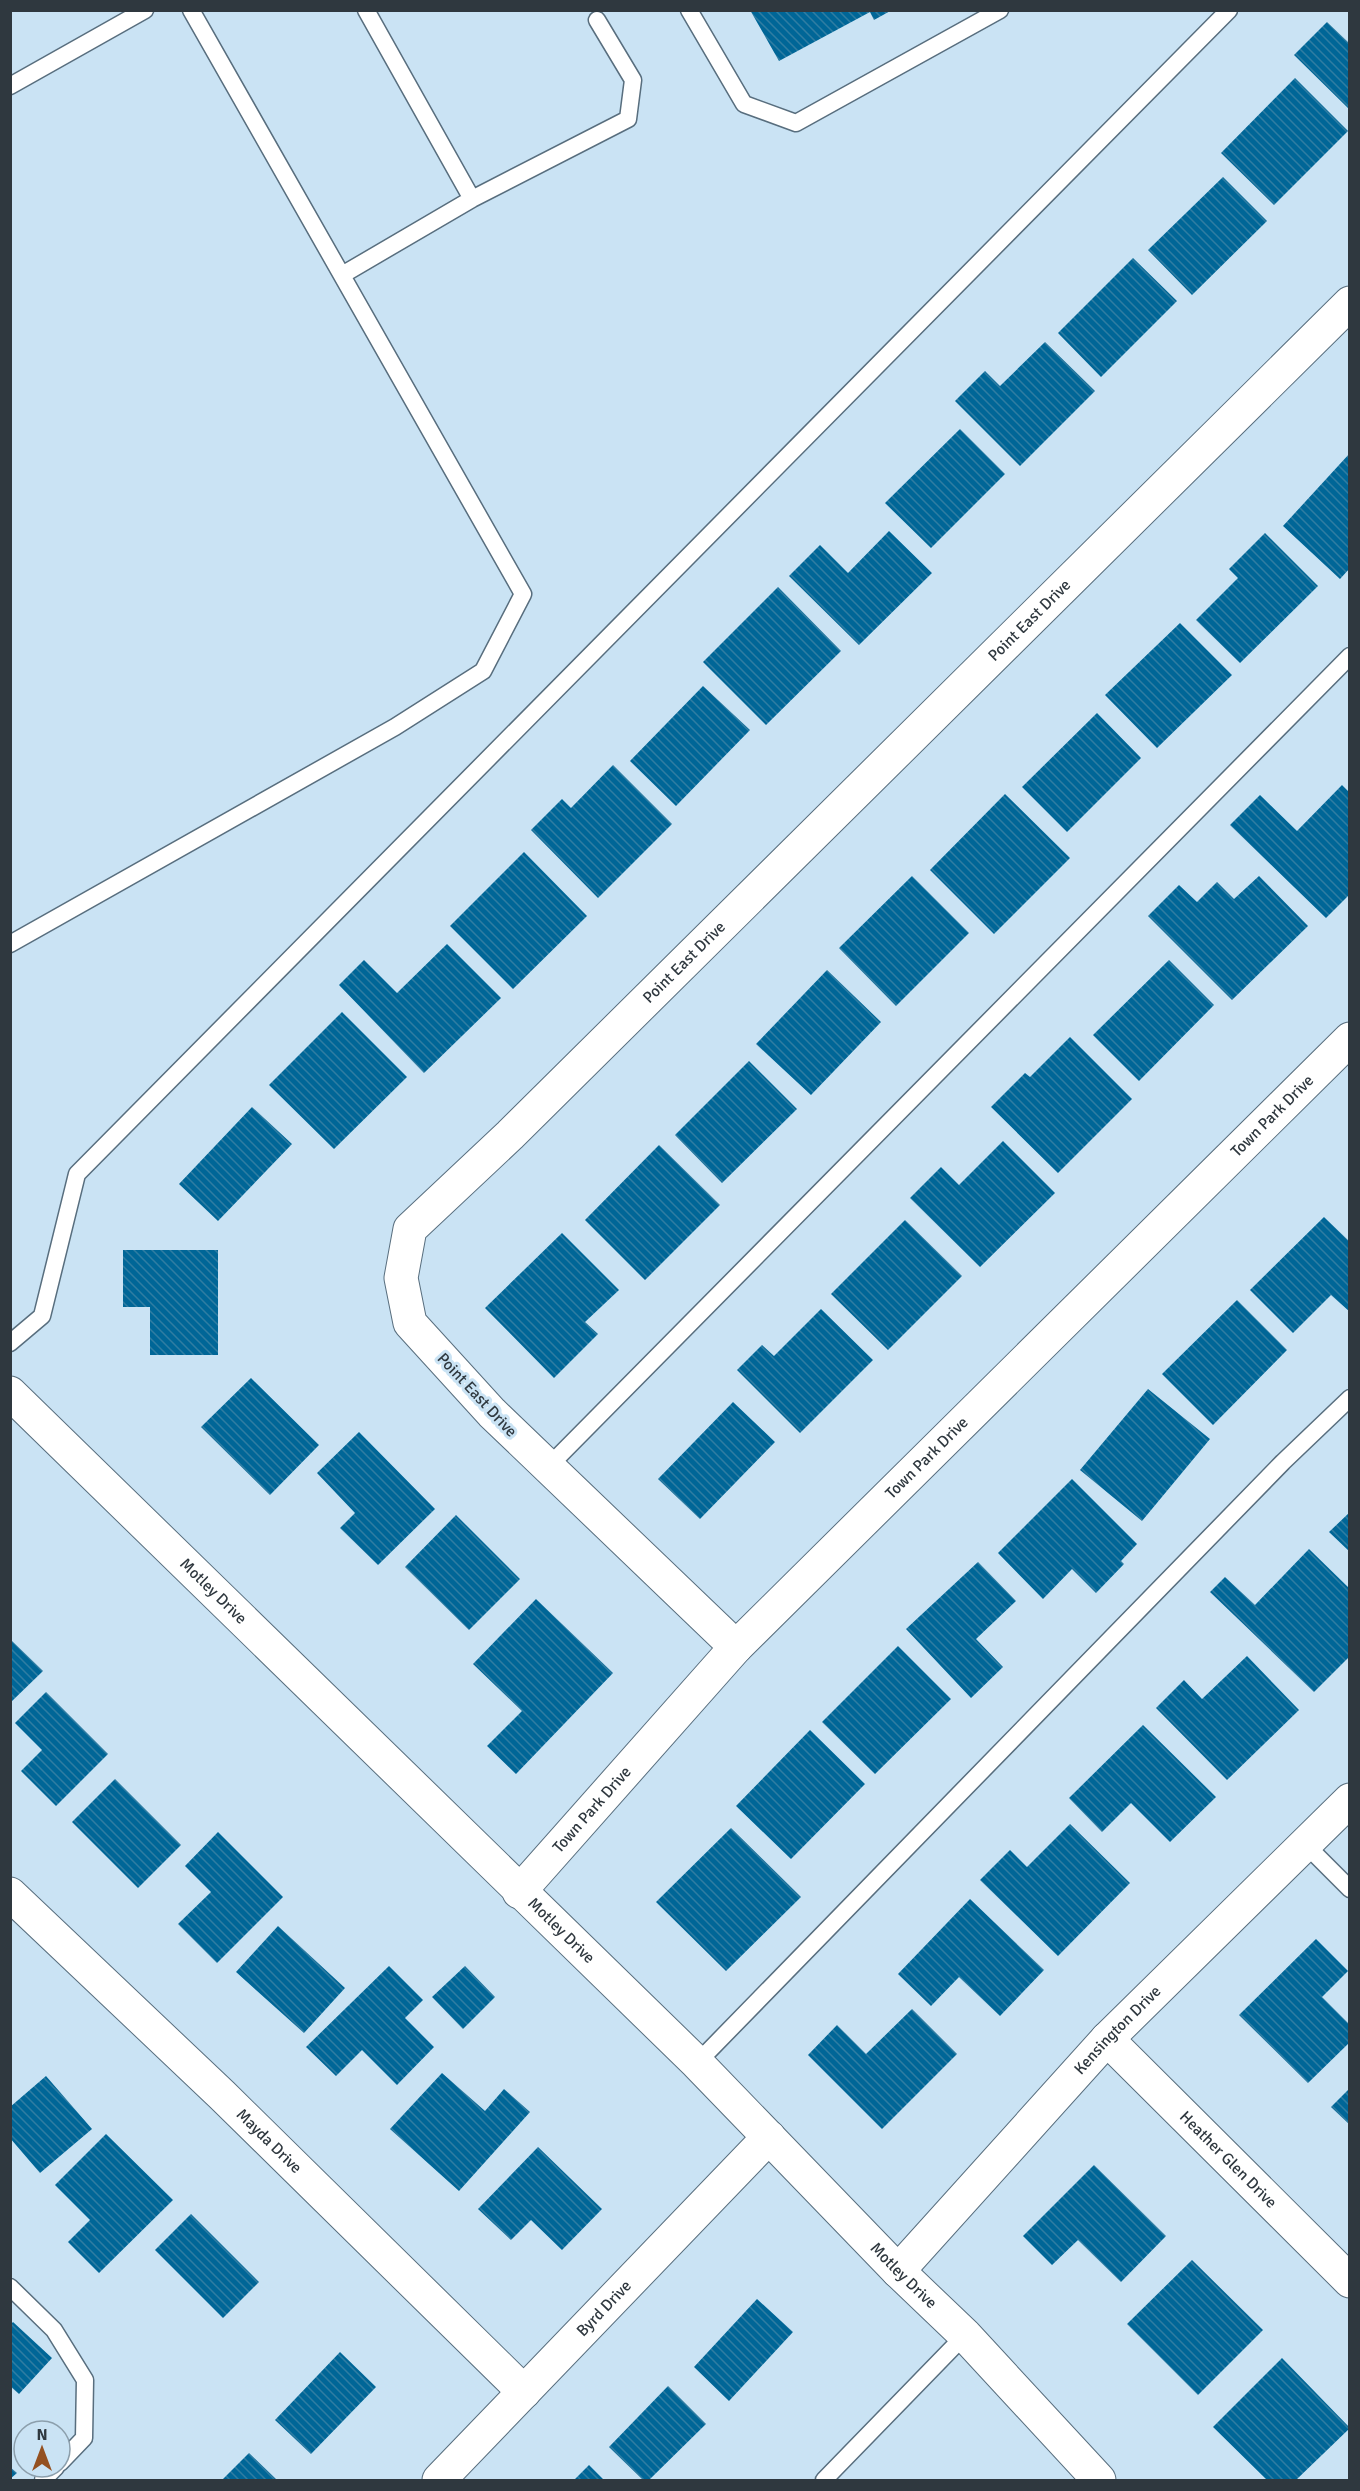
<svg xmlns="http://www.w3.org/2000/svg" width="1360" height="2491" font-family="Signika,sans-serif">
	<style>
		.building { fill: url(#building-back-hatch) }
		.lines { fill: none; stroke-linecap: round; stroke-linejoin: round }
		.lane-casing { stroke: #586e7e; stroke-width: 19 }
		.street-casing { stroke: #586e7e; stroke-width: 35 }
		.secondary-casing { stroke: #586e7e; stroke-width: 35 }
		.lane { stroke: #fff; stroke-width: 16 }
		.street { stroke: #fff; stroke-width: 33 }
		.secondary { stroke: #fff; stroke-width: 33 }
		.labels { text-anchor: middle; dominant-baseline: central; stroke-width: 6; stroke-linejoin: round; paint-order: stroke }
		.street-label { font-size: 16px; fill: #2f383f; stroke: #cae3f4 }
	</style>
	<defs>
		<pattern id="building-back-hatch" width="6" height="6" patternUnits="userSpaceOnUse" patternTransform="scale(1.5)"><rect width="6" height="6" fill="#006697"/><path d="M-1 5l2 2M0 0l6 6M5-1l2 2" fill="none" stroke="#307da2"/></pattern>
	</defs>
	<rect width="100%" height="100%" fill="#cae3f4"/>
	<path class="building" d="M 750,10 L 892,10 L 874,20 L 870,12 L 779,61 Z
		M 1327,22 L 1350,44 L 1350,110 L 1294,55 Z
		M 1295,78 L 1348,131 L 1274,205 L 1221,153 Z
		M 1223,177 L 1267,221 L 1192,295 L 1148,250 Z
		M 1133,258 L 1177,301 L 1101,377 L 1058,333 Z
		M 1045,342 L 1095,391 L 1020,466 L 955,401 L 985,371 L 1000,386 Z
		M 960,429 L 1005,474 L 931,548 L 885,503 Z
		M 1350,453 L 1350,568 L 1340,579 L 1283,526 Z
		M 889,531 L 932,573 L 859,645 L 789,576 L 820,545 L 848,573 Z
		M 1265,533 L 1318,586 L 1240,663 L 1196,620 L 1238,578 L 1229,569 Z
		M 778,587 L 841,651 L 766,725 L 703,662 Z
		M 1180,623 L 1232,675 L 1157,748 L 1105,695 Z
		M 703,686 L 750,730 L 676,806 L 630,761 Z
		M 1097,713 L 1141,758 L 1067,832 L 1022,787 Z
		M 613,765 L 672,824 L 598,898 L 531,830 L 562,799 L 571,808 Z
		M 1342,785 L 1350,793 L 1350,894 L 1326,918 L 1230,825 L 1260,795 L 1297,831 Z
		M 1005,794 L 1070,858 L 994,934 L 930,870 Z
		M 524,852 L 587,916 L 513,989 L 450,926 Z
		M 912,876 L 969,933 L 896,1006 L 839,948 Z
		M 1259,876 L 1308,926 L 1232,1000 L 1148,916 L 1179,885 L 1197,902 L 1217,882 L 1234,899 Z
		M 447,944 L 501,998 L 424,1073 L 339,985 L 364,960 L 397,993 Z
		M 1169,960 L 1214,1005 L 1139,1081 L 1093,1035 Z
		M 827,970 L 881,1022 L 811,1095 L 756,1044 Z
		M 342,1012 L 407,1077 L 334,1149 L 269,1085 Z
		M 1070,1037 L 1132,1099 L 1058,1173 L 991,1107 L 1025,1073 L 1030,1077 Z
		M 749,1061 L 797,1109 L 722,1183 L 675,1135 Z
		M 252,1107 L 292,1144 L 218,1221 L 179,1184 Z
		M 1003,1141 L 1055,1193 L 980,1267 L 910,1198 L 941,1167 L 959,1185 Z
		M 659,1145 L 720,1205 L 645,1280 L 585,1220 Z
		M 1324,1217 L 1350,1242 L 1350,1312 L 1331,1295 L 1293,1333 L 1250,1290 Z
		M 905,1220 L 962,1276 L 888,1350 L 831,1294 Z
		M 562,1233 L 619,1290 L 585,1322 L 598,1334 L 554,1378 L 485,1308 Z
		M 123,1250 L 218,1250 L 218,1355 L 150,1355 L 150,1307 L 123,1307 Z
		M 1237,1300 L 1287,1350 L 1213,1425 L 1162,1374 Z
		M 821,1309 L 873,1360 L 800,1433 L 737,1370 L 762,1345 L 774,1356 Z
		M 251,1378 L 319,1445 L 270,1495 L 201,1427 Z
		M 1148,1389 L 1210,1439 L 1142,1521 L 1080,1470 Z
		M 733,1402 L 775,1442 L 700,1519 L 658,1479 Z
		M 359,1432 L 435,1509 L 378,1565 L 340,1528 L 355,1513 L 317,1473 Z
		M 1072,1479 L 1137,1544 L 1121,1561 L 1124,1564 L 1096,1593 L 1072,1569 L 1043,1599 L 998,1553 Z
		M 1350,1512 L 1350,1552 L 1329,1532 Z
		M 456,1515 L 520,1579 L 469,1630 L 405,1567 Z
		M 1309,1549 L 1350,1589 L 1350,1656 L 1314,1692 L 1210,1592 L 1225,1577 L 1255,1605 Z
		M 978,1562 L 1016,1601 L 976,1639 L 1003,1667 L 971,1698 L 906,1629 Z
		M 536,1599 L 613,1673 L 516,1774 L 487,1746 L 522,1711 L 473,1664 Z
		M 10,1639 L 43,1671 L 10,1703 Z
		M 898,1646 L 951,1699 L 875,1774 L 822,1722 Z
		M 1247,1656 L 1299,1710 L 1227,1780 L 1156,1708 L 1184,1680 L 1202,1699 Z
		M 46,1692 L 108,1754 L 56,1806 L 21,1771 L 42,1750 L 15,1723 Z
		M 1143,1725 L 1216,1797 L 1170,1842 L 1131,1803 L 1102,1832 L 1069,1798 Z
		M 810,1730 L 865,1784 L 791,1859 L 736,1806 Z
		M 115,1779 L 181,1845 L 138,1888 L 72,1822 Z
		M 1070,1824 L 1130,1883 L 1058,1956 L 980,1880 L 1010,1850 L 1027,1867 Z
		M 731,1828 L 801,1897 L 726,1971 L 656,1902 Z
		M 218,1832 L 283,1897 L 217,1963 L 178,1924 L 211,1892 L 185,1866 Z
		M 970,1899 L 1044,1970 L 1000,2016 L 959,1977 L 931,2006 L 898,1974 Z
		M 278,1926 L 345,1988 L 304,2033 L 236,1972 Z
		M 1316,1939 L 1348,1971 L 1322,1997 L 1350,2025 L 1350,2042 L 1308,2083 L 1239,2015 Z
		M 389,1966 L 423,2000 L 405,2018 L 434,2047 L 397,2085 L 362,2050 L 336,2076 L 306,2047 Z
		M 465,1966 L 495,1997 L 463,2029 L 432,1997 Z
		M 912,2009 L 957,2054 L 882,2129 L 808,2055 L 837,2025 L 866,2054 Z
		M 442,2073 L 485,2111 L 504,2089 L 530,2112 L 459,2191 L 390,2129 Z
		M 46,2076 L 92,2129 L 40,2173 L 10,2138 L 10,2107 Z
		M 1350,2088 L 1350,2125 L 1331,2107 Z
		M 106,2134 L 173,2200 L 99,2273 L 68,2242 L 90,2220 L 55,2185 Z
		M 538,2147 L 602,2209 L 562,2250 L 531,2220 L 511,2240 L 478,2209 Z
		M 1094,2165 L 1166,2236 L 1121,2282 L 1078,2240 L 1052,2265 L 1023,2236 Z
		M 191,2214 L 259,2282 L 223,2318 L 155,2250 Z
		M 1192,2260 L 1263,2330 L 1198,2395 L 1127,2324 Z
		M 757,2299 L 793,2332 L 729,2401 L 694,2367 Z
		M 13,2322 L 52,2358 L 19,2394 L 10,2386 L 10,2325 Z
		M 340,2352 L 376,2387 L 311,2454 L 275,2420 Z
		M 1282,2358 L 1350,2428 L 1296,2480 L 1267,2480 L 1213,2427 Z
		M 668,2386 L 706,2424 L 649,2480 L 643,2480 L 609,2447 Z
		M 249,2453 L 277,2480 L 222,2480 Z
		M 589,2465 L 604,2480 L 574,2480 Z
		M 10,2467 L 17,2473 L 10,2479 Z"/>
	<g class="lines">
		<defs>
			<path id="lane" d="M 366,10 L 472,199 L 628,119 L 633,80 L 597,20
				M 689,10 L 744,104 L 796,123 L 1000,10
				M 10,86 L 145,10
				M 342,275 L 472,199
				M 10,944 L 395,727 L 483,671 L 523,594 L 191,10
				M 10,1343 L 42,1316 L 77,1174 L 1229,10
				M 548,1467 L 1350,656
				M 1305,1844 L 1350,1889
				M 697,2063 L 1283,1462 L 1350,1398
				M 10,2287 L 54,2330 L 85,2380 L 84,2438 L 60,2463
				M 43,2480 L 56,2467
				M 824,2480 L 965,2335"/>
			<g id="street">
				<path id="s1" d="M 736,1647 L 492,1413 L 410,1323 L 401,1278 L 410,1229 L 510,1135 L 1350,303"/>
				<path id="s2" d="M 519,1892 L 736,1647 L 1350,1039"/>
				<path id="s3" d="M 10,1894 L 222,2095 L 524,2392"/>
				<path id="s4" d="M 1107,2039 L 1350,2281"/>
				<path id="s5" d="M 898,2271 L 1107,2039 L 1350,1800"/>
				<path id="s6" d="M 439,2480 L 769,2137"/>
			</g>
			<g id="secondary">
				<path id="s7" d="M 10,1393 L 697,2063 L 898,2271 L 965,2335 L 1099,2480"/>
			</g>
		</defs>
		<use href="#lane" class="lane-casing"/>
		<use href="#street" class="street-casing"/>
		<use href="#secondary" class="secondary-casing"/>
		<use href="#lane" class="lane"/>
		<use href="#street" class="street"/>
		<use href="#secondary" class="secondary"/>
	</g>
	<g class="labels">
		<g class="street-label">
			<text stroke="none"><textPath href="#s1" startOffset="1424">Point East Drive</textPath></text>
			<text stroke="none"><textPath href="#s1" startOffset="938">Point East Drive</textPath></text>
			<text stroke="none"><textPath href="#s2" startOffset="1082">Town Park Drive</textPath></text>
			<text transform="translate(477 1395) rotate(47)">Point East Drive</text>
			<text stroke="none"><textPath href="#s2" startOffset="596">Town Park Drive</textPath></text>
			<text stroke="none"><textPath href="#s7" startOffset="284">Motley Drive</textPath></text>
			<text stroke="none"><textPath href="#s2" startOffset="110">Town Park Drive</textPath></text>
			<text stroke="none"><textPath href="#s7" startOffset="770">Motley Drive</textPath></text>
			<text stroke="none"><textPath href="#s5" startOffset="326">Kensington Drive</textPath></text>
			<text stroke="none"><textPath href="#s3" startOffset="358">Mayda Drive</textPath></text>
			<text stroke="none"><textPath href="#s4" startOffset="171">Heather Glen Drive</textPath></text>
			<text stroke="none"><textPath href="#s7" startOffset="1256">Motley Drive</textPath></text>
			<text stroke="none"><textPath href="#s6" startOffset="238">Byrd Drive</textPath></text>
		</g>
	</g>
	<rect width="1360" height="2491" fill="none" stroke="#2f383f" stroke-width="24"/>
	<g transform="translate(42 2449)"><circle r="28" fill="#cae3f4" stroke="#8c9fac" stroke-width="1.5"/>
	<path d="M0-4.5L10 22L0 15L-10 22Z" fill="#945121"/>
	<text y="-9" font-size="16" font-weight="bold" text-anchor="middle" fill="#2f383f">N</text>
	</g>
</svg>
